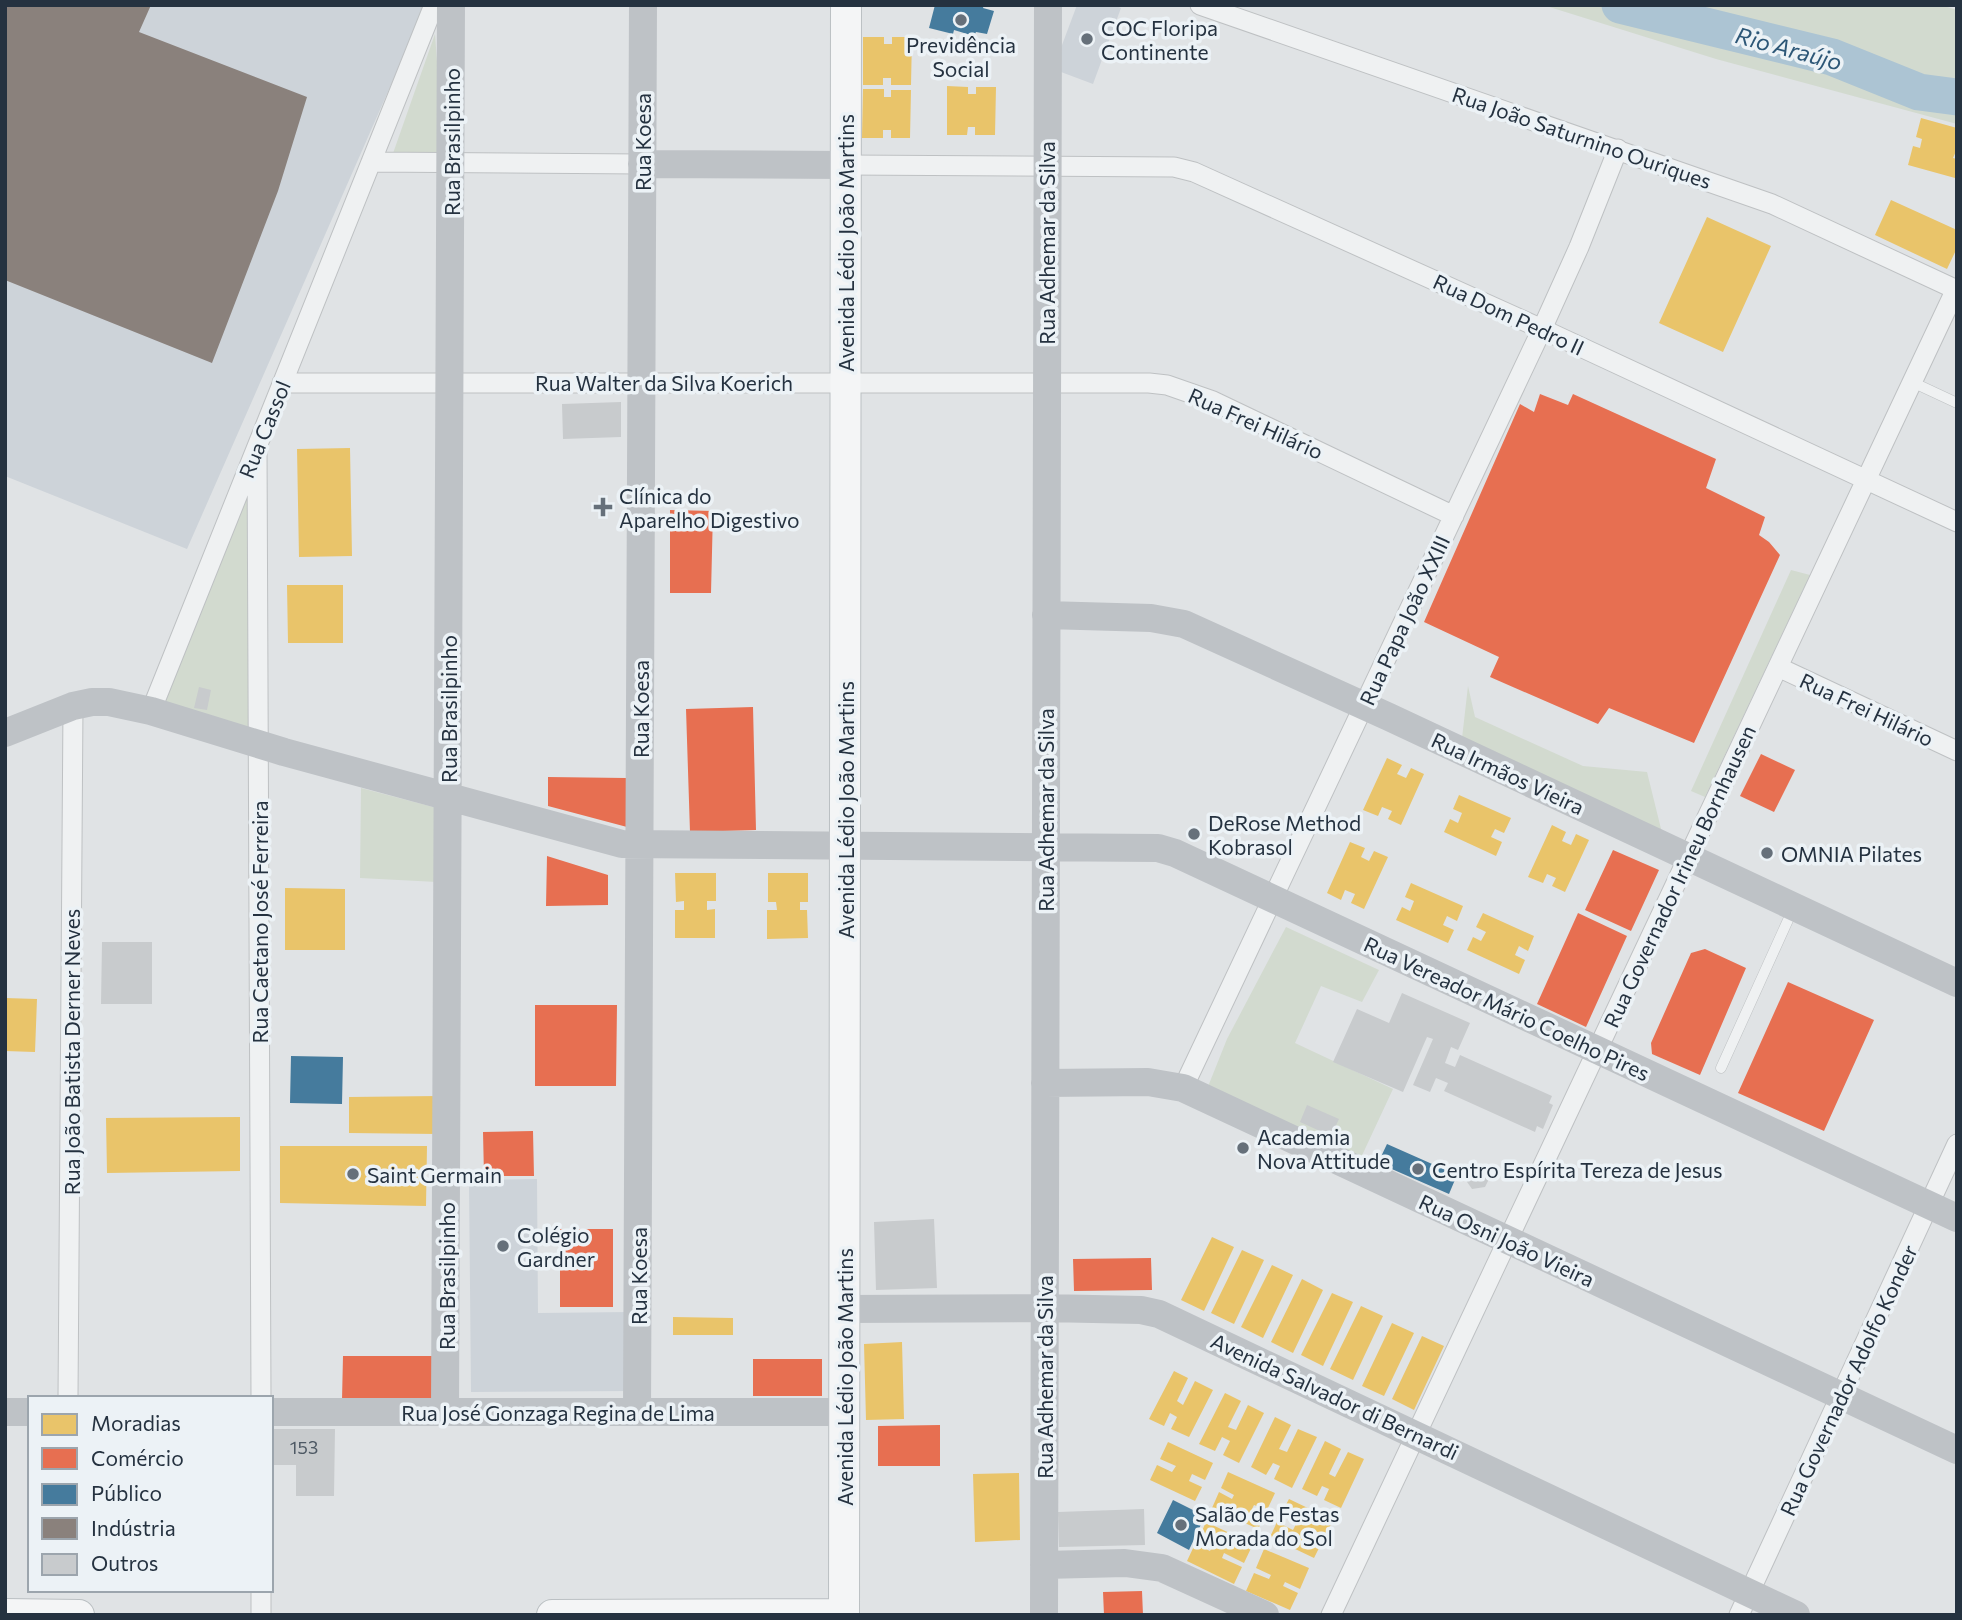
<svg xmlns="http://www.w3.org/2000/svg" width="1962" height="1620" font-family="Commissioner,sans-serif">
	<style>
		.built { fill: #cdd3d9 }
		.green { fill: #d2dacf }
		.homes { fill: #e9c46a }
		.shops { fill: #e76f51 }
		.public { fill: #457b9d }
		.industry { fill: #8a817c }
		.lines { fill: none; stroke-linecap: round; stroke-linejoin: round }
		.river { stroke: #acc4d3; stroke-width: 37 }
		.building { fill: #c8cbcd }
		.lane-casing { stroke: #bec1c3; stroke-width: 11 }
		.street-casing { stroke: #bec1c3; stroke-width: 21 }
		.primary-casing { stroke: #bbc0c3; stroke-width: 32 }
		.lane { stroke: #eff1f2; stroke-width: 10 }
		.street { stroke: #eff1f2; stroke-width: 19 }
		.secondary { stroke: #bec2c6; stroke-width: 28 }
		.primary { stroke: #f4f5f6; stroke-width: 30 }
		.poi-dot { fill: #66707a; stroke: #ecf2f6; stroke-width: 2.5 }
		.labels { text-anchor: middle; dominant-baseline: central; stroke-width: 7; stroke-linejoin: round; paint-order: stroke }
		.number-label { font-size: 18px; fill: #4e5964 }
		.poi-label { font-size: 21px; fill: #253240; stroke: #ecf2f6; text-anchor: start }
		.street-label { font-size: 21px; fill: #253240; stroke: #ecf2f6 }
		.water-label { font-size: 23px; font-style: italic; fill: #2d5777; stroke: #ecf2f6 }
	</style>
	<rect width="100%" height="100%" fill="#e0e3e5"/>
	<path class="built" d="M 5,5 L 426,5 L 187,549 L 5,476 Z
		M 1077,5 L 1114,5 L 1121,8 L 1093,84 L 1053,69 Z
		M 537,1179 L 538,1313 L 630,1312 L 631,1391 L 471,1392 L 469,1180 Z"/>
	<path class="green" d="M 1543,5 L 1941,5 L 1957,10 L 1957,124 L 1716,59 Z
		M 435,34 L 444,158 L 391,159 Z
		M 250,478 L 251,733 L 160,709 Z
		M 1791,570 L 1810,575 L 1705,797 L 1691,791 Z
		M 1468,686 L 1475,717 L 1583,766 L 1647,772 L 1664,841 L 1461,747 Z
		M 361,788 L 437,808 L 437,882 L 360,878 Z
		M 1286,927 L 1379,970 L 1362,1002 L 1321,986 L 1295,1043 L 1393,1089 L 1358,1164 L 1207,1089 L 1227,1039 Z"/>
	<path class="homes" d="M 863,37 L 884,37 L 884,44 L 892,44 L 892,37 L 912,37 L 911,85 L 891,85 L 891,78 L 883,78 L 883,85 L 863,85 Z
		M 947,86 L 968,87 L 968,94 L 976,94 L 976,87 L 996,87 L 995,135 L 975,135 L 975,127 L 968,127 L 967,135 L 947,135 Z
		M 863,89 L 884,89 L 884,97 L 891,97 L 891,90 L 911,90 L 910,138 L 891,138 L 891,130 L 883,130 L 883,138 L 862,138 Z
		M 1921,118 L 1957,128 L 1957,149 L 1953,158 L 1957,159 L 1955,178 L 1908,165 L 1913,146 L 1920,148 L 1922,139 L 1916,137 Z
		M 1891,200 L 1957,230 L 1957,248 L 1947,269 L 1875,235 Z
		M 1707,217 L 1771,246 L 1723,352 L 1659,323 Z
		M 350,448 L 352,556 L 299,557 L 297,449 Z
		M 287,585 L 343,585 L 343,643 L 288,643 Z
		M 1387,758 L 1402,765 L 1397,774 L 1406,778 L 1411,768 L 1424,774 L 1401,825 L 1388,819 L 1392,811 L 1382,807 L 1378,816 L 1363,810 Z
		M 1459,795 L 1511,818 L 1504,833 L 1495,829 L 1491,837 L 1502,842 L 1496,856 L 1444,832 L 1450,819 L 1458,823 L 1462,813 L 1453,809 Z
		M 1552,825 L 1566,832 L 1562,841 L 1571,845 L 1576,834 L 1589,840 L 1565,892 L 1552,886 L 1556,878 L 1547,874 L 1543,883 L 1528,877 Z
		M 1350,842 L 1365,848 L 1361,857 L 1369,861 L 1374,851 L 1388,857 L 1364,909 L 1351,903 L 1355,894 L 1345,890 L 1341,900 L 1327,893 Z
		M 675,873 L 716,873 L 716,901 L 707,901 L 707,910 L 715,909 L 715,938 L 675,938 L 675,910 L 684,910 L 684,901 L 676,902 Z
		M 768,873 L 808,873 L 808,902 L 800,902 L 800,910 L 807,910 L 808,938 L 767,939 L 767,910 L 777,910 L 776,902 L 768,902 Z
		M 1411,883 L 1463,906 L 1457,921 L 1447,916 L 1443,925 L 1454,930 L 1448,943 L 1396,920 L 1402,907 L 1410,911 L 1414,901 L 1405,897 Z
		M 285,888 L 345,889 L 345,950 L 285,950 Z
		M 1483,913 L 1534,936 L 1528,951 L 1519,946 L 1515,955 L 1525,960 L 1519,974 L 1467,950 L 1473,937 L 1481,941 L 1486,932 L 1476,927 Z
		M 5,998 L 37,999 L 35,1052 L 5,1051 Z
		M 438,1096 L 437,1134 L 349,1133 L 349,1097 Z
		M 240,1117 L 240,1171 L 107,1173 L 106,1118 Z
		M 280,1146 L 427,1146 L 426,1206 L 280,1203 Z
		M 1212,1237 L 1234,1247 L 1204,1311 L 1181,1300 Z
		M 1242,1250 L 1264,1260 L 1234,1324 L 1211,1313 Z
		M 1272,1265 L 1293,1275 L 1263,1338 L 1241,1327 Z
		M 1302,1279 L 1323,1290 L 1293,1353 L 1271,1342 Z
		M 1332,1293 L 1353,1302 L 1323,1366 L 1301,1355 Z
		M 1361,1306 L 1383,1316 L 1353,1380 L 1330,1369 Z
		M 673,1317 L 733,1318 L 733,1335 L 673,1335 Z
		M 1392,1323 L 1414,1333 L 1384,1396 L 1362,1386 Z
		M 1422,1336 L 1444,1346 L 1414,1410 L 1392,1399 Z
		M 902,1342 L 904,1419 L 866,1420 L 864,1344 Z
		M 1174,1371 L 1188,1378 L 1177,1401 L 1183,1405 L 1195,1381 L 1213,1390 L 1189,1437 L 1171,1429 L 1177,1417 L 1170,1413 L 1164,1426 L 1149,1419 Z
		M 1225,1393 L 1241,1401 L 1228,1427 L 1236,1430 L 1248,1405 L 1264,1413 L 1239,1463 L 1223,1455 L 1230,1441 L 1222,1437 L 1215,1451 L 1199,1444 Z
		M 1275,1417 L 1291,1425 L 1279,1449 L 1287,1452 L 1298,1429 L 1317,1437 L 1292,1488 L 1274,1479 L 1280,1466 L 1273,1463 L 1266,1475 L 1251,1467 Z
		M 1325,1441 L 1341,1449 L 1329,1474 L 1335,1477 L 1348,1452 L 1364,1459 L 1341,1508 L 1324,1500 L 1329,1489 L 1322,1486 L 1317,1496 L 1302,1489 Z
		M 1168,1442 L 1213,1463 L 1205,1480 L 1192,1474 L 1189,1481 L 1202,1487 L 1195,1501 L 1150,1480 L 1157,1465 L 1172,1472 L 1176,1466 L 1160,1459 Z
		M 1228,1472 L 1275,1493 L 1267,1510 L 1254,1505 L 1252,1509 L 1265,1515 L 1258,1529 L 1212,1508 L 1219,1492 L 1232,1499 L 1234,1495 L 1221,1488 Z
		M 1019,1473 L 1020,1540 L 975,1542 L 973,1474 Z
		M 1289,1499 L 1333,1520 L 1325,1536 L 1310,1528 L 1306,1536 L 1321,1544 L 1314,1558 L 1270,1537 L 1277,1522 L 1293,1530 L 1297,1522 L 1281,1514 Z
		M 1206,1522 L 1253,1544 L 1244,1563 L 1224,1553 L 1222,1558 L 1242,1567 L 1234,1584 L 1187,1561 L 1195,1544 L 1210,1551 L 1212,1547 L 1198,1540 Z
		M 1264,1549 L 1309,1568 L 1300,1589 L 1285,1582 L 1283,1586 L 1298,1593 L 1290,1610 L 1246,1591 L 1254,1573 L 1269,1579 L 1271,1575 L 1256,1568 Z"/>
	<path class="shops" d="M 1540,394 L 1568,405 L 1573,394 L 1716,459 L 1706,488 L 1765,517 L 1759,535 L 1769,542 L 1780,555 L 1694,743 L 1609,708 L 1598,724 L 1490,677 L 1499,657 L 1424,622 L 1520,404 L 1534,412 Z
		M 670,510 L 713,511 L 711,593 L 670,593 Z
		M 753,707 L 756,830 L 690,832 L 686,709 Z
		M 1761,754 L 1795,770 L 1774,812 L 1740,796 Z
		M 548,777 L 626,778 L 627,827 L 548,806 Z
		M 1613,850 L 1659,870 L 1631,931 L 1585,910 Z
		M 547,856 L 608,875 L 608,905 L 546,906 Z
		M 1578,913 L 1627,936 L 1586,1027 L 1537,1004 Z
		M 1705,949 L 1746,968 L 1700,1075 L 1652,1054 L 1651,1043 L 1691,953 Z
		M 1788,982 L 1874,1020 L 1824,1131 L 1738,1093 Z
		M 535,1005 L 617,1005 L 616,1086 L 535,1086 Z
		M 533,1131 L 534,1176 L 484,1176 L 483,1132 Z
		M 560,1229 L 613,1229 L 613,1307 L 560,1307 Z
		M 1151,1258 L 1152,1290 L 1074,1291 L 1073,1259 Z
		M 343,1356 L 437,1356 L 437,1400 L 342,1400 Z
		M 753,1359 L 822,1359 L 822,1396 L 753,1396 Z
		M 940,1425 L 940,1466 L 878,1466 L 878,1426 Z
		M 1142,1591 L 1143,1615 L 1104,1615 L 1103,1592 Z"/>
	<path class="public" d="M 935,5 L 984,5 L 983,8 L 994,11 L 987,34 L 976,32 L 974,36 L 954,30 L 953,34 L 929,28 Z
		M 291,1056 L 343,1057 L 342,1104 L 290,1103 Z
		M 1387,1144 L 1457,1175 L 1449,1194 L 1378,1163 Z
		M 1173,1500 L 1205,1516 L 1189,1550 L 1157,1533 Z"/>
	<path class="industry" d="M 5,5 L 151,5 L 139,32 L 307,97 L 278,191 L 212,363 L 5,280 Z"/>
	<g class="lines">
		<path class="river" d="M 1620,5 L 1832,57 L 1919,92 L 1957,97"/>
	</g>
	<path class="building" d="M 621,402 L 621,437 L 563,439 L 562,404 Z
		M 199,687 L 211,690 L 207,710 L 194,708 Z
		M 102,942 L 152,942 L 152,1004 L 101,1004 Z
		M 1402,993 L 1470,1023 L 1458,1050 L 1451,1047 L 1445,1063 L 1455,1067 L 1460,1055 L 1552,1096 L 1549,1103 L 1553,1105 L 1543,1129 L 1537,1126 L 1535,1132 L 1444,1091 L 1448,1083 L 1436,1078 L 1430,1092 L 1413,1085 L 1433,1039 L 1427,1037 L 1403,1092 L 1333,1062 L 1357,1009 L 1389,1023 Z
		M 1307,1105 L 1339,1119 L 1331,1136 L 1300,1122 Z
		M 1482,1167 L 1490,1177 L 1485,1187 L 1472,1189 L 1465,1179 L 1470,1168 Z
		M 934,1219 L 937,1288 L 876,1290 L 874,1222 Z
		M 274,1429 L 335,1429 L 334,1496 L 296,1496 L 296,1465 L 273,1465 Z
		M 1144,1509 L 1145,1545 L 1059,1547 L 1058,1512 Z"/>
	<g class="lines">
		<defs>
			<path id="lane" d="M 1912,382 L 1957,403
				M 1721,1068 L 1793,909"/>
			<path id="street" d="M 1200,5 L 1772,204 L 1957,290
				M 371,162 L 642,164
				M 845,165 L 1174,167 L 1194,172 L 1542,329 L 1957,522
				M 282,383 L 1149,383 L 1167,385 L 1213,401 L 1454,516
				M 257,447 L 261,1398
				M 1778,667 L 1957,751
				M 151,711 L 434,5
				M 1183,1088 L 1542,329 L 1579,247 L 1618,149
				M 68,1398 L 73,706
				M 261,1590 L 261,1615
				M 1331,1615 L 1956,289
				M 1739,1615 L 1957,1144"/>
			<path id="primary" d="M 5,1614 L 79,1615
				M 552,1615 L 844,1614
				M 844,1615 L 846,5"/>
		</defs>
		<use href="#lane" class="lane-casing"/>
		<use href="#street" class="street-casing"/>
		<use href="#primary" class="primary-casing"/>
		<use href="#lane" class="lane"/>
		<use href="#street" class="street"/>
		<path class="secondary" d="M 642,164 L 845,165
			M 1046,615 L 1151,618 L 1184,624 L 1389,717 L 1957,983
			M 5,733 L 73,706 L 92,702 L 109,702 L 151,711 L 284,752 L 622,844 L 1158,848 L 1175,853 L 1957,1218
			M 1045,1083 L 1148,1082 L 1183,1088 L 1957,1450
			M 844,1309 L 1045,1308 L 1141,1310 L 1159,1314 L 1796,1615
			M 5,1412 L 30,1412
			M 271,1412 L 844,1412
			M 445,1412 L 451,5
			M 637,1412 L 643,5
			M 1044,1565 L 1125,1563 L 1162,1568 L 1265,1615
			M 1044,1615 L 1048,5"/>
		<use href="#primary" class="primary"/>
	</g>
	<g class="poi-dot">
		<circle cx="961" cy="20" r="7"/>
		<circle cx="1087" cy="39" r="7"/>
		<path d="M599.5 496.5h7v7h7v7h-7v7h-7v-7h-7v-7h7z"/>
		<circle cx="1194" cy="834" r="7"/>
		<circle cx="1767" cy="853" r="7"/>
		<circle cx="1243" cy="1148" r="7"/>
		<circle cx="1418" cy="1169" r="7"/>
		<circle cx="353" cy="1174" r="7"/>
		<circle cx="503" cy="1246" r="7"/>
		<circle cx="1181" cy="1525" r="7"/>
	</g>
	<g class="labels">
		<g class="number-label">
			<text x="304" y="1447">153</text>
		</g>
		<g class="poi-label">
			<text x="1101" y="27">COC Floripa<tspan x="1101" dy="24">Continente</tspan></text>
			<text x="961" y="44" text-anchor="middle">Previdência<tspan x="961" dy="24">Social</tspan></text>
			<text x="619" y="495">Clínica do<tspan x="619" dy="24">Aparelho Digestivo</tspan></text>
			<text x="1208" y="822">DeRose Method<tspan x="1208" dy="24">Kobrasol</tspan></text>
			<text x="1781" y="853">OMNIA Pilates</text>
			<text x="1257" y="1136">Academia<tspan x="1257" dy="24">Nova Attitude</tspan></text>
			<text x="1432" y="1169">Centro Espírita Tereza de Jesus</text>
			<text x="367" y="1174">Saint Germain</text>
			<text x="517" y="1234">Colégio<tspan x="517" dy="24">Gardner</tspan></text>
			<text x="1195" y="1513">Salão de Festas<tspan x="1195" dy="24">Morada do Sol</tspan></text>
		</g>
		<g class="street-label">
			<text transform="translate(1582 137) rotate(19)">Rua João Saturnino Ouriques</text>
			<text transform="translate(451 142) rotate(-90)">Rua Brasilpinho</text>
			<text transform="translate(642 142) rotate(-90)">Rua Koesa</text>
			<text transform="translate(845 243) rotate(-90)">Avenida Lédio João Martins</text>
			<text transform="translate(1046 243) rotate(-90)">Rua Adhemar da Silva</text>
			<text transform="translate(1509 314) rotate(25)">Rua Dom Pedro II</text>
			<text x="664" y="382">Rua Walter da Silva Koerich</text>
			<text transform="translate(1256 423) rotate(24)">Rua Frei Hilário</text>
			<text transform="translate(264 429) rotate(-68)">Rua Cassol</text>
			<text transform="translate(1404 620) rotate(-65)">Rua Papa João XXIII</text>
			<text transform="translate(448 709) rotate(-90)">Rua Brasilpinho</text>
			<text transform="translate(640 709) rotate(-90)">Rua Koesa</text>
			<text transform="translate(1867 709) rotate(25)">Rua Frei Hilário</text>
			<text transform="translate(1508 773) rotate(25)">Rua Irmãos Vieira</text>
			<text transform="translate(845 810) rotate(-90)">Avenida Lédio João Martins</text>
			<text transform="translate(1045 810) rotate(-90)">Rua Adhemar da Silva</text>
			<text transform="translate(1679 876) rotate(-65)">Rua Governador Irineu Bornhausen</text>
			<text transform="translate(259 922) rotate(-90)">Rua Caetano José Ferreira</text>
			<text transform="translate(1507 1008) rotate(25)">Rua Vereador Mário Coelho Pires</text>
			<text transform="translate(71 1052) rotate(-90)">Rua João Batista Derner Neves</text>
			<text transform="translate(1507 1240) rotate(25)">Rua Osni João Vieira</text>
			<text transform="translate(446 1276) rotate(-90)">Rua Brasilpinho</text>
			<text transform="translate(638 1276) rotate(-90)">Rua Koesa</text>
			<text transform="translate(844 1377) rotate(-90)">Avenida Lédio João Martins</text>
			<text transform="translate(1044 1377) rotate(-90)">Rua Adhemar da Silva</text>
			<text transform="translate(1848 1380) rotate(-65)">Rua Governador Adolfo Konder</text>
			<text transform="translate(1335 1396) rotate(25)">Avenida Salvador di Bernardi</text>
			<text x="558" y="1412">Rua José Gonzaga Regina de Lima</text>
		</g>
		<g class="water-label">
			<text transform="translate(1789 48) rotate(15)">Rio Araújo</text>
		</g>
	</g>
	<rect width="1962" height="1620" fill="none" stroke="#253240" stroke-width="14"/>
	<rect x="28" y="1396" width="245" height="196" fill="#ecf2f6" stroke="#9ca5ad" stroke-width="2"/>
	<rect x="42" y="1414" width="35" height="21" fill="#e9c46a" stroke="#9ca5ad" stroke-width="2"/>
	<text x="91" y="1431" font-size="21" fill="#253240">Moradias</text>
	<rect x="42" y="1448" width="35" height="21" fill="#e76f51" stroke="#9ca5ad" stroke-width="2"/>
	<text x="91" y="1466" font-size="21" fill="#253240">Comércio</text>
	<rect x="42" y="1484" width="35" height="21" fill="#457b9d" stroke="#9ca5ad" stroke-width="2"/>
	<text x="91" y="1501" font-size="21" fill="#253240">Público</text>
	<rect x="42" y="1518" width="35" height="21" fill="#8a817c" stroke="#9ca5ad" stroke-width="2"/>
	<text x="91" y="1536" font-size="21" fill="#253240">Indústria</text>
	<rect x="42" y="1554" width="35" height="21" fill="#c8cbcd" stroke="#9ca5ad" stroke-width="2"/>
	<text x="91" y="1571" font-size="21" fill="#253240">Outros</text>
</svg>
